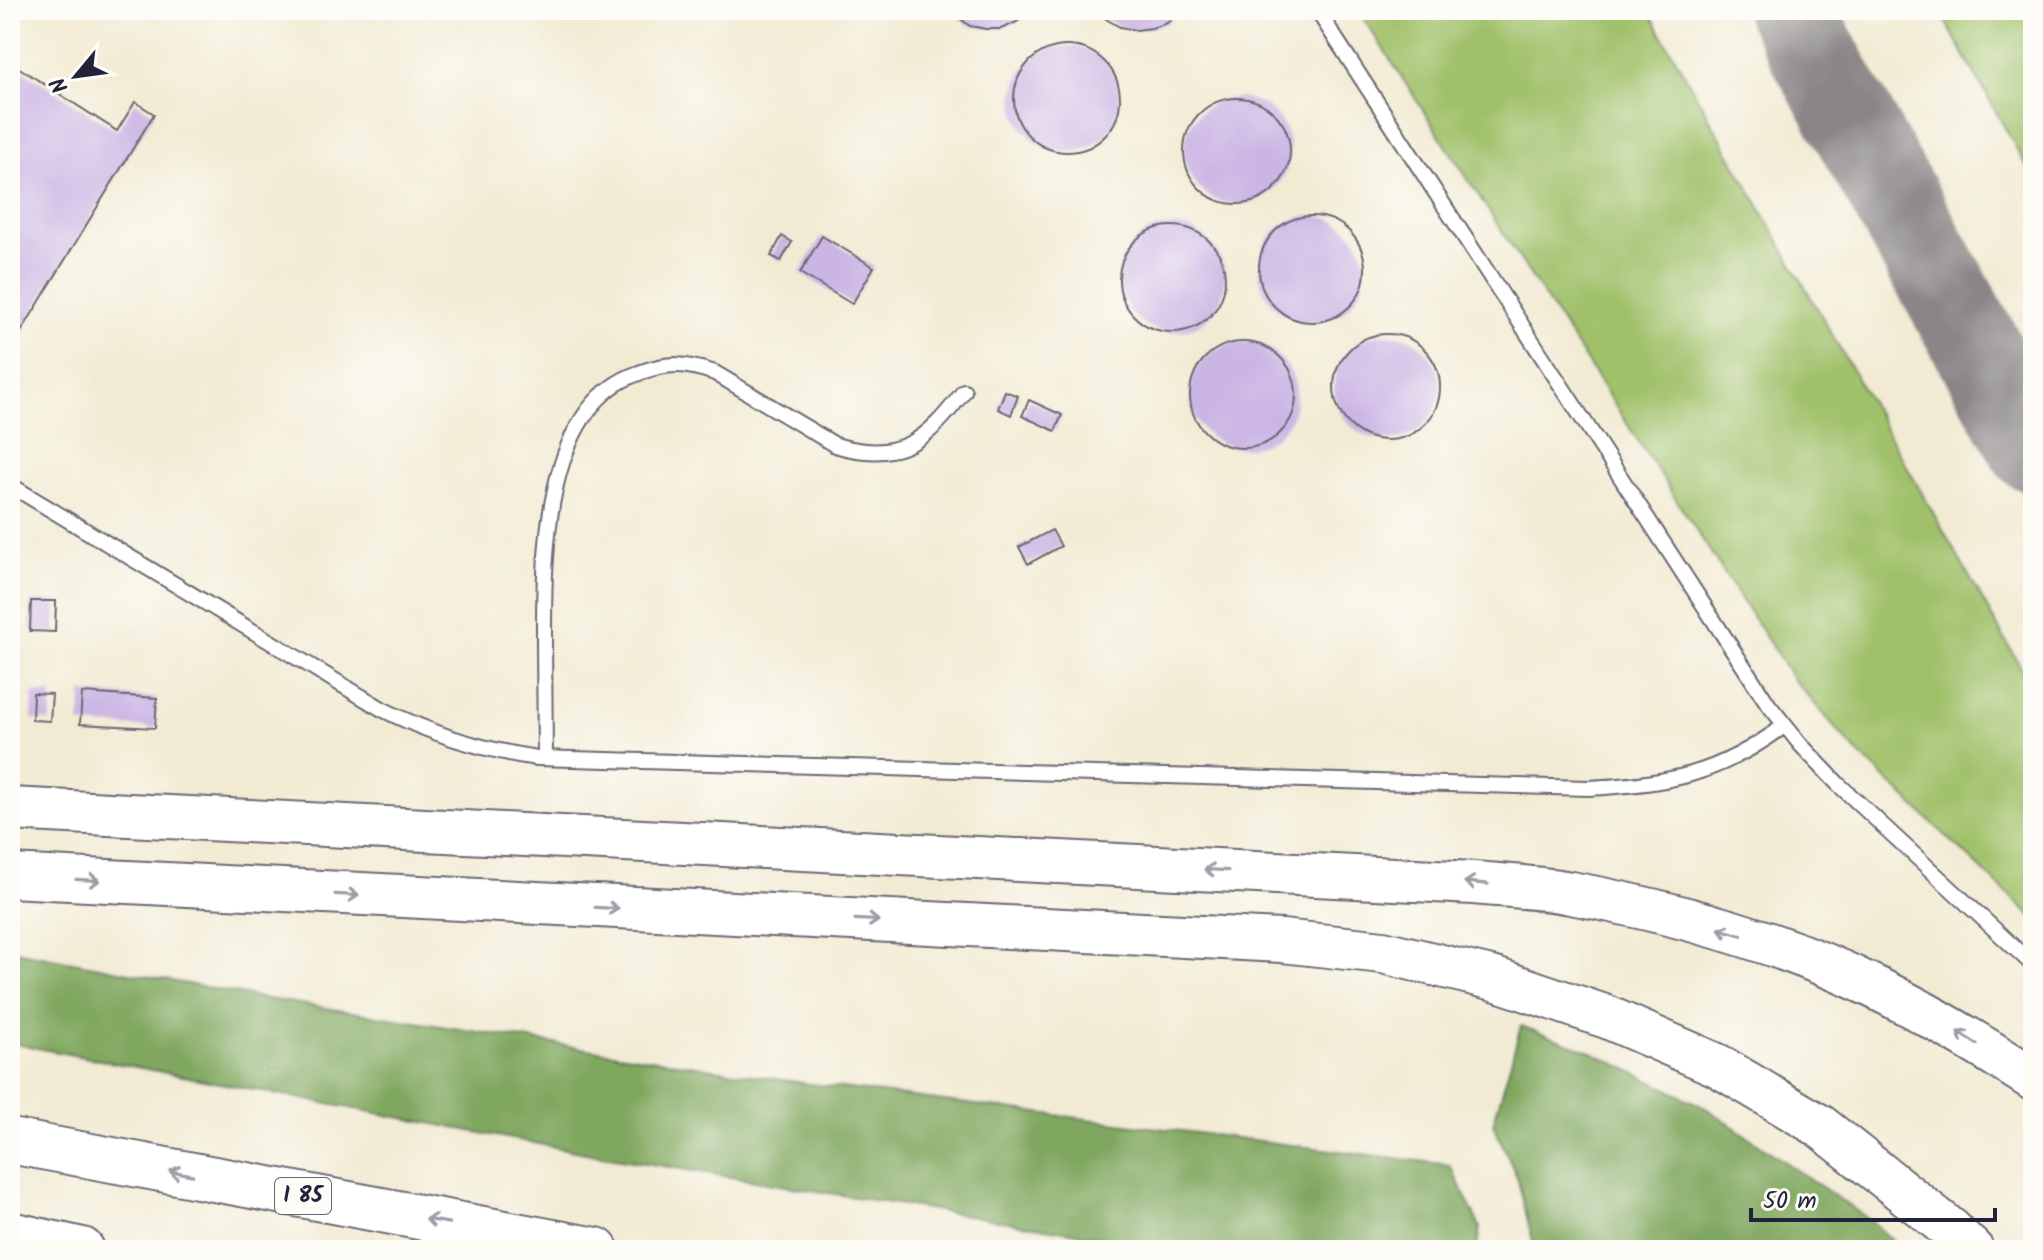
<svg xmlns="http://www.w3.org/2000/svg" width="2043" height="1260" font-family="Kalam,sans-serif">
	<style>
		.green { fill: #a0c16a; stroke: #617252; stroke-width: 2 }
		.forest { fill: #80a75e; stroke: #51644c; stroke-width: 2 }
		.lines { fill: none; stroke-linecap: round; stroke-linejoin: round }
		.taxiway { stroke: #8a8688; stroke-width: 88 }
		.building { fill: #cbb5e4 }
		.service-casing { stroke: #6b6871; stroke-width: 18 }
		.secondary-casing { stroke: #6b6871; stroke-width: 46 }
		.motorway-casing { stroke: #6b6871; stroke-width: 48 }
		.service { stroke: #fff; stroke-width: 14 }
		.secondary { stroke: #fff; stroke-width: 42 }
		.motorway { stroke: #fff; stroke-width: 44 }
		.oneway { stroke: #9c9ca7 }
		.labels { text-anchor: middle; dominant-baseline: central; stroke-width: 8; stroke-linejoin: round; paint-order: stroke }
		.shield { fill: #fdfcf7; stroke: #646373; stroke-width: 2 }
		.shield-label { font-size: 22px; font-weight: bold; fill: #22223b }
	</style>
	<rect width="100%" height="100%" fill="#fdfcf7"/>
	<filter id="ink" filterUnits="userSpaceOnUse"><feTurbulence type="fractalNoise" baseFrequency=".0125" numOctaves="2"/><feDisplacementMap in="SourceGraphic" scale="16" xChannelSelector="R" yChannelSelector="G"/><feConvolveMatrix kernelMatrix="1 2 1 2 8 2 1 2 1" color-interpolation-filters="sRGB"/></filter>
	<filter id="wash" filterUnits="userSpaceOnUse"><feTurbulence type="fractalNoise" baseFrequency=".006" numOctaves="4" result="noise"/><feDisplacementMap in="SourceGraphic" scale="32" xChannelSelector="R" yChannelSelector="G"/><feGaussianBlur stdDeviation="1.8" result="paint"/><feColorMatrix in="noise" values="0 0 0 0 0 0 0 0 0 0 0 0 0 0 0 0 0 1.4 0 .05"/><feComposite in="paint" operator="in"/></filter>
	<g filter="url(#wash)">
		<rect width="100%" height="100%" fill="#f2ebd4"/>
		<path class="green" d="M 1358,10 L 1648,10 L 2033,689 L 2033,918 L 1854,749 L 1793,679 Z
			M 1939,10 L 2033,10 L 2033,178 Z"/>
		<path class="forest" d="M 10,950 L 256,997 L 810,1084 L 1450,1165 L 1480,1227 L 1477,1250 L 1180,1250 L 596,1155 L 10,1043 Z
			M 1521,1026 L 1592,1052 L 1706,1108 L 1873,1222 L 1902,1250 L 1535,1250 L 1517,1177 L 1493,1124 Z"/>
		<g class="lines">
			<path class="taxiway" d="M 1790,10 L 2033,448"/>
		</g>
		<g id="blocks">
			<path class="building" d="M 948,10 L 1031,10 L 1017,22 L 1001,29 L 986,29 L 970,26 Z
				M 1098,10 L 1182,10 L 1167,23 L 1152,28 L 1136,30 L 1120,27 L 1106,19 Z
				M1014 99a53 53 0 1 1 106 0a53 53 0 1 1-106 0Z
				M 10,62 L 117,131 L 135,102 L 154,114 L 10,350 Z
				M1184 151a53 53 0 1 1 106 0a53 53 0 1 1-106 0Z
				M1259 269a53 53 0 1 1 106 0a53 53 0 1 1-106 0Z
				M1119 279a53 53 0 1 1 106 0a53 53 0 1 1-106 0Z
				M 782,236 L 792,242 L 781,261 L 771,256 Z
				M 822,236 L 874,267 L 852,304 L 800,273 Z
				M1334 387a53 53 0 1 1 106 0a53 53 0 1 1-106 0Z
				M1190 395a53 53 0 1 1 106 0a53 53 0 1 1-106 0Z
				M 1005,391 L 1018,396 L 1011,415 L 998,409 Z
				M 1029,400 L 1062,415 L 1055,431 L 1022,416 Z
				M 1052,530 L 1061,546 L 1028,564 L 1019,547 Z
				M 31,601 L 56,601 L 55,632 L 30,631 Z
				M 33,693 L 52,694 L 50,721 L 32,720 Z
				M 82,693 L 157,698 L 155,728 L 80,724 Z"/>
		</g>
	</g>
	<g filter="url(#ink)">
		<use href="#blocks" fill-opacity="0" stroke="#6b6871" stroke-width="2"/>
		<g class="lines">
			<defs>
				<path id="service" d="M 1317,10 L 1768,704 L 1800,744 L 1838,784 L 2033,965
					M 10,485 L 382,709 C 431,734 483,750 537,758 L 1588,788 C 1669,784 1718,775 1784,726
					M 545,758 C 545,719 544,681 544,642 C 544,559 542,406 639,373 C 669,362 685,363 715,373 L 835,445 C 899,464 927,441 964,391"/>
				<path id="secondary" d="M 10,809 L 1474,883 C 1506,886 1539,887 1571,893 C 1674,912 1780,941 1874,987 C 1929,1014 1982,1046 2033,1079
					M 10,876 L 1282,941 L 1383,952 L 1495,979 L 1607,1017 L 1717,1065 L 1820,1126 L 1950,1229 L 1972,1250"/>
				<path id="motorway" d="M 10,1141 L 596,1250
					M 10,1234 L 82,1250"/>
			</defs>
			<use href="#service" class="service-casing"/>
			<use href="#secondary" class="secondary-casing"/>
			<use href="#motorway" class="motorway-casing"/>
			<use href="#service" class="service"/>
			<use href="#secondary" class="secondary"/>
			<use href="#motorway" class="motorway"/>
		</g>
		<defs><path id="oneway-shaft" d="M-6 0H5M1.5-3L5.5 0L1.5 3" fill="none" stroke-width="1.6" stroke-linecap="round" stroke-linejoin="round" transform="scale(2)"/></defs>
		<g class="oneway">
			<use href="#oneway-shaft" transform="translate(1216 870) rotate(-177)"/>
			<use href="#oneway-shaft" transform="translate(88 880) rotate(3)"/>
			<use href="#oneway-shaft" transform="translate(1476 883) rotate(-175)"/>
			<use href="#oneway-shaft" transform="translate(347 895) rotate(3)"/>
			<use href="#oneway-shaft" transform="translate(607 908) rotate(3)"/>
			<use href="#oneway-shaft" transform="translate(867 920) rotate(3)"/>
			<use href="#oneway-shaft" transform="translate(1730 932) rotate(-164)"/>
			<use href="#oneway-shaft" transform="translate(1967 1038) rotate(-148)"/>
			<use href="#oneway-shaft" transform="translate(181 1173) rotate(-170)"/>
			<use href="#oneway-shaft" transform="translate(437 1221) rotate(-170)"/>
		</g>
	</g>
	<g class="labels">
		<rect class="shield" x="275" y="1178" width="56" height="36" rx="6"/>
		<g class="shield-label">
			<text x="303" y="1196">I 85</text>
		</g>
	</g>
	<rect width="2043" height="1260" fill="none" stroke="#fdfcf7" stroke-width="40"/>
	<g transform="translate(76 76) rotate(241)" stroke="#fdfcf7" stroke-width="6" paint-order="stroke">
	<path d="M0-6L14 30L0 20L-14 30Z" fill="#22223b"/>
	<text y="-12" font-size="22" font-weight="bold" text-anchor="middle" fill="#22223b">N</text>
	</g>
	<path d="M1751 1208v12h244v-12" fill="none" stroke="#22223b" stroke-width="4"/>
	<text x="1763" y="1208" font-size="24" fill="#22223b" stroke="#fdfcf7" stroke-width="6" paint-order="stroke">50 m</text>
</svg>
